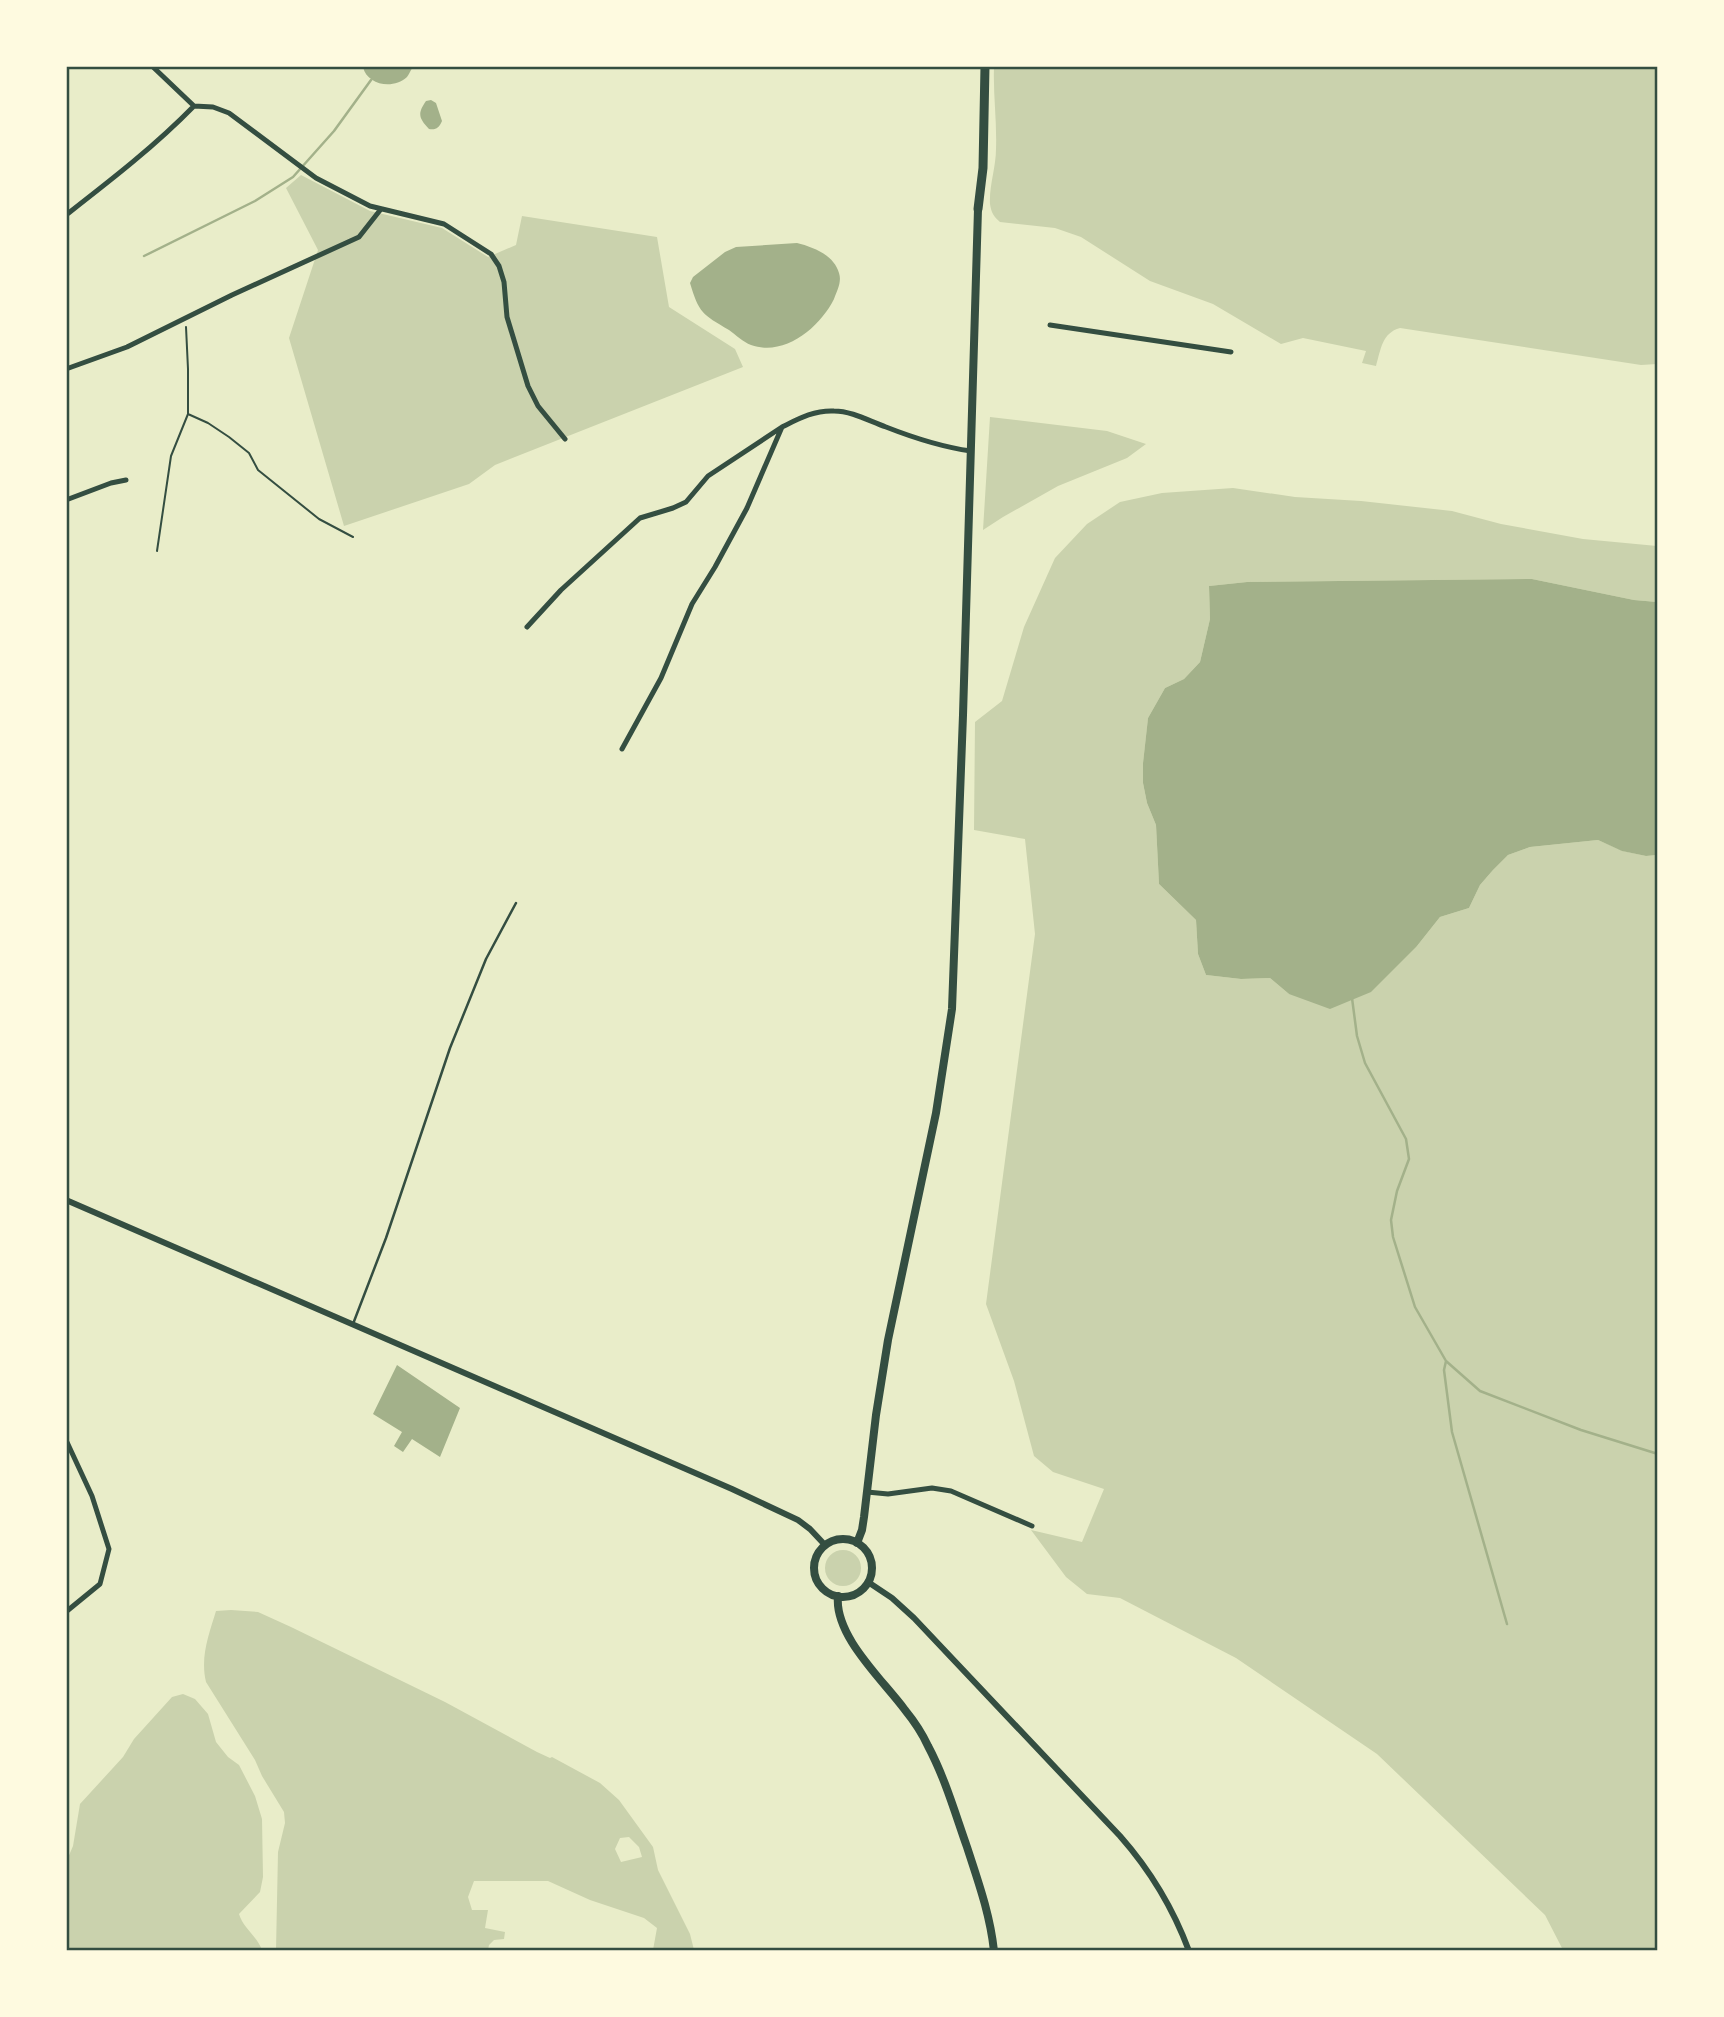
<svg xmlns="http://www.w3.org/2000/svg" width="1724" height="2017" font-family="'Archivo Narrow',sans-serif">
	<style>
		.green { fill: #cad2ad; fill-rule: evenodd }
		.water { fill: #a3b18a }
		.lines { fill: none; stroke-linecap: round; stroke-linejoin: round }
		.stream { stroke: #a3b18a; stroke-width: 2.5 }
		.path { stroke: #344e41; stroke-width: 2 }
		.service { stroke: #344e41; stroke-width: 2.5 }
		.minor { stroke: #344e41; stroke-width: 5 }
		.tertiary { stroke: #344e41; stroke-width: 6 }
		.primary { stroke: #344e41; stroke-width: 8 }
		.trunk { stroke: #344e41; stroke-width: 9 }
		.neatline { fill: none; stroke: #344e41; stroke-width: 2.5 }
	</style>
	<rect width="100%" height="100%" fill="#e9edc9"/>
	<path class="green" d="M 994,67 L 1657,67 L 1657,364 L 1641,365 L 1400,328 C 1382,333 1381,349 1376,366 L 1362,363 L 1366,351 L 1303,338 L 1281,344 L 1213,304 L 1150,281 L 1081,237 L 1055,228 L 1000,222 C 994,217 991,212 990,204 C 989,186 996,167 996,149 C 997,121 993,94 994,67 Z
		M 301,175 L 370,211 L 442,228 L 488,257 L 516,245 L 522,216 L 657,237 L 669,307 L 735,349 L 743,367 L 495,465 L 469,484 L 344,526 L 289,338 L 318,250 L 286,188 Z
		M 990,417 L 1107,431 L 1146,444 L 1127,458 L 1058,486 L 1003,517 L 983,530 Z
		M 1233,488 L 1295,497 L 1361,501 L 1452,511 L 1501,524 L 1583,539 L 1657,546 L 1657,602 L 1634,600 L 1532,579 L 1247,582 L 1209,586 L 1210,619 L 1200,662 L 1184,679 L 1165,688 L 1148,718 L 1143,763 L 1143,783 L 1147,803 L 1156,825 L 1159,884 L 1196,920 L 1198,954 L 1206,975 L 1241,979 L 1270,978 L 1289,994 L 1417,946 L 1440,917 L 1469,908 L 1480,885 L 1493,870 L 1508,855 L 1530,847 L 1598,840 L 1623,851 L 1646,856 L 1657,855 L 1657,1950 L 1563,1950 L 1545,1915 L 1377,1754 L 1236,1658 L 1120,1598 L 1087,1594 L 1066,1577 L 1031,1530 L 1082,1542 L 1104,1489 L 1053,1472 L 1034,1456 L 1014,1381 L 986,1304 L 1035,934 L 1025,839 L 974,830 L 975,722 L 1002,701 L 1024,627 L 1055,558 L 1087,524 L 1120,502 L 1162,493 Z
		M825 1568a18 18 0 1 1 36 0a18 18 0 1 1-36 0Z
		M 231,1610 L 258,1612 L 291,1627 L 445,1702 L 537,1752 L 550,1758 L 552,1757 L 600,1783 L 619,1800 L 653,1847 L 658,1870 L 690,1934 L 694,1950 L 653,1950 L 657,1928 L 644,1918 L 590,1900 L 548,1881 L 474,1881 L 468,1897 L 472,1910 L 488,1910 L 485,1928 L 505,1932 L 504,1939 L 494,1940 L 489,1945 L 488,1950 L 276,1950 L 278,1852 L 285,1823 L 284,1812 L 262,1776 L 255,1760 L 206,1682 C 200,1657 209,1634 216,1611 ZM 629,1837 L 639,1847 L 642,1857 L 621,1862 L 615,1849 L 620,1838 Z
		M 183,1694 L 195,1699 L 208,1714 L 216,1742 L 228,1757 L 239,1765 L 255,1796 L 262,1819 L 263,1877 L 260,1892 L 239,1914 C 243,1928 257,1936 262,1950 L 67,1950 L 67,1860 L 73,1846 L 80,1804 L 123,1757 L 134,1739 L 172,1697 Z"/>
	<path class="water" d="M 363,67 L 363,66 L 413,67 C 412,68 408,76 407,77 C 393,90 367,85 363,67 Z
		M 431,100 L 436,103 L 442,121 C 439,128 436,130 429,129 C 419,118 417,114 426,101 Z
		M 797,243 C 813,247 834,255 839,273 C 842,282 837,291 834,299 C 820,327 785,357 751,345 C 743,342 736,335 729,330 C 702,314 699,313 690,283 L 693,277 L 725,252 L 736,247 Z
		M 1532,579 L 1634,600 L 1657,602 L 1657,855 L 1646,856 L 1622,851 L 1598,840 L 1530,847 L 1508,855 L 1493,870 L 1480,885 L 1469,908 L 1440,917 L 1417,946 L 1371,992 L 1330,1009 L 1289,994 L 1270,978 L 1241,979 L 1206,975 L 1198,954 L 1196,920 L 1159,884 L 1156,825 L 1147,803 L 1143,783 L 1143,763 L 1148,718 L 1165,688 L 1184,679 L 1200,662 L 1210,619 L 1209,586 L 1247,582 Z
		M 397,1365 L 460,1408 L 440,1457 L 412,1439 L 403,1452 L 394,1446 L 402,1432 L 373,1414 Z"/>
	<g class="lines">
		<path class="stream" d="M 144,256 L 255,201 L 293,177 L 334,131 L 371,80
			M 1352,998 L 1357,1036 L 1365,1063 L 1406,1139 L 1409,1159 L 1397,1191 L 1391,1220 L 1393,1237 L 1415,1307 L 1446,1361 L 1480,1391 L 1581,1430 L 1658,1454
			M 1446,1361 L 1444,1370 L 1452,1432 L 1507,1624"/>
		<path class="path" d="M 188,414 L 208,423 L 229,437 L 249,453 L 258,470 L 319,519 L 353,537
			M 157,551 L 171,456 L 188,414 L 188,369 L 186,327"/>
		<path class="service" d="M 353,1324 L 386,1238 L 450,1048 L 486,959 L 516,903"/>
		<path class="minor" d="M 152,66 L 194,106 L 213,107 L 229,113 L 316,178 L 370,206 L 444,224 L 491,254 L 499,266 L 504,282 L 507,317 L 528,386 L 538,406 L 565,439
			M 66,215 C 111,180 155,146 194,106
			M 1050,325 L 1231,352
			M 66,369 L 127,347 L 232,295 L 359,237 L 381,209
			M 66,500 L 111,483 L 126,480
			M 527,627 L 561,590 L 640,518 L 673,508 L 686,502 L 708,476 L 782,427
			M 622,749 L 661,678 L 692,604 L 715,567 L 747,508 L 782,427 C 798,419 814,410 834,411 C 852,411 869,421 886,427 C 914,438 942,447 971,451
			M 66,1440 L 92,1496 L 109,1549 L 100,1584 L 67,1611
			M 867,1492 L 888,1494 L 932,1488 L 951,1491 L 1032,1526"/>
		<path class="tertiary" d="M 66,1200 L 732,1489 L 798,1520 L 810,1529 L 825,1545
			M 868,1582 L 892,1598 L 914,1618 L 1120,1836 C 1150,1870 1173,1908 1189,1951"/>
		<path class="primary" d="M814 1568a29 29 0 1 1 58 0a29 29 0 1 1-58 0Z
			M 857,1543 L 862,1530 L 864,1517 L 876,1415 L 888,1340 L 936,1113 L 952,1009 L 963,715 L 978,209
			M 838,1596 C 834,1636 883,1680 905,1710 C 914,1721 922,1733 928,1746 C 945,1778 955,1813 967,1847 C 978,1881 990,1914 994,1951"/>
		<path class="trunk" d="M 978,209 L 983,168 L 985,66"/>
	</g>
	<rect width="1724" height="2017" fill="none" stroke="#fefae0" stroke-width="136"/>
	<rect x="68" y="68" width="1588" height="1881" class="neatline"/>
</svg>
